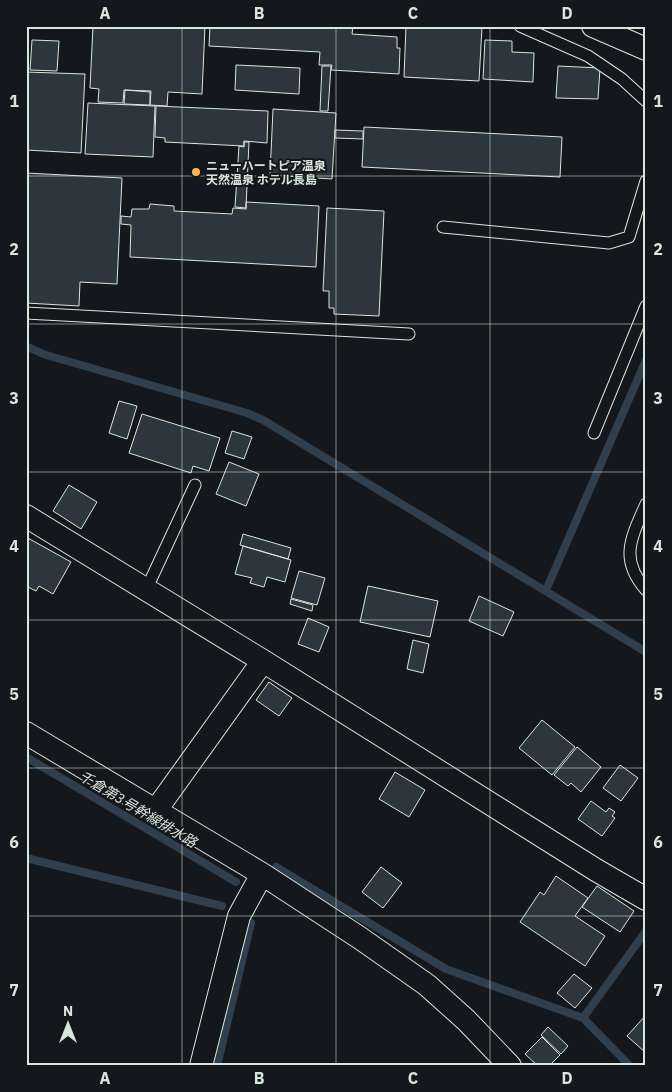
<svg xmlns="http://www.w3.org/2000/svg" width="672" height="1092" font-family="'IBM Plex Sans','Noto Sans JP',sans-serif">
	<style>
		.lines { fill: none; stroke-linecap: round; stroke-linejoin: round }
		.stream { stroke: #2f3f4d; stroke-width: 8 }
		.building { fill: #2c363c; stroke: #d8e6dc }
		.service-casing { stroke: #d8e6dc; stroke-width: 13 }
		.minor-casing { stroke: #d8e6dc; stroke-width: 24 }
		.service { stroke: #14181c; stroke-width: 11 }
		.minor { stroke: #14181c; stroke-width: 22 }
		.grid { fill: none; stroke: #d8e6dc; stroke-width: 1; stroke-opacity: 0.55 }
		.poi-dot { fill: #ffb74d; stroke: #14181c; stroke-width: 2 }
		.labels { text-anchor: middle; dominant-baseline: central; stroke-width: 4; stroke-linejoin: round; paint-order: stroke }
		.poi-label { font-size: 12px; font-weight: bold; fill: #d8e6dc; stroke: #14181c; text-anchor: start }
		.water-label { font-size: 14px; font-style: italic; fill: #d8e6dc; stroke: #14181c }
		.neatline { fill: none; stroke: #d8e6dc; stroke-width: 2 }
		.grid-label { font-size: 16px; text-anchor: middle; font-weight: bold; fill: #d8e6dc }
	</style>
	<rect width="100%" height="100%" fill="#14181c"/>
	<g class="lines">
		<path class="stream" d="M 26,346 L 43,354 L 247,413 L 263,420 L 646,652
			M 546,590 L 646,360
			M 26,757 L 236,882
			M 26,858 L 222,906
			M 276,867 L 446,969 L 583,1018 L 646,931
			M 583,1018 L 630,1066
			M 217,1066 L 251,923"/>
	</g>
	<path class="building" d="M 93,26 L 205,26 L 202,94 L 168,92 L 167,106 L 150,105 L 151,91 L 124,90 L 123,103 L 98,102 L 99,89 L 90,88 Z
		M 210,26 L 353,26 L 352,34 L 397,37 L 397,48 L 400,48 L 399,74 L 331,70 L 332,65 L 319,65 L 320,52 L 209,46 Z
		M 406,26 L 482,27 L 479,81 L 404,77 Z
		M 32,40 L 59,41 L 57,71 L 30,70 Z
		M 485,40 L 512,41 L 512,52 L 534,53 L 533,82 L 483,79 Z
		M 236,65 L 300,68 L 299,94 L 235,90 Z
		M 322,66 L 331,66 L 328,111 L 320,111 Z
		M 558,66 L 600,68 L 598,99 L 556,98 Z
		M 26,72 L 85,74 L 81,153 L 26,150 Z
		M 125,90 L 150,92 L 150,105 L 124,104 Z
		M 88,103 L 155,106 L 153,157 L 85,154 Z
		M 156,106 L 268,111 L 267,143 L 244,141 L 244,146 L 165,142 L 165,138 L 155,137 Z
		M 273,109 L 336,113 L 332,179 L 270,175 Z
		M 364,127 L 562,137 L 560,177 L 362,167 Z
		M 335,130 L 363,131 L 363,139 L 335,138 Z
		M 244,142 L 249,142 L 246,208 L 235,207 L 239,146 L 244,147 Z
		M 26,173 L 122,178 L 117,284 L 80,282 L 79,306 L 26,303 Z
		M 246,202 L 319,206 L 316,267 L 130,257 L 131,225 L 121,224 L 121,216 L 131,217 L 132,209 L 149,209 L 150,204 L 174,206 L 174,211 L 232,214 L 233,208 L 246,209 Z
		M 327,208 L 384,211 L 379,316 L 334,314 L 334,308 L 329,308 L 329,291 L 323,291 Z
		M 119,401 L 137,406 L 127,439 L 109,433 Z
		M 142,414 L 220,438 L 209,471 L 193,466 L 191,473 L 129,453 Z
		M 232,431 L 252,437 L 244,459 L 225,453 Z
		M 229,462 L 259,474 L 246,506 L 216,494 Z
		M 69,485 L 97,502 L 81,529 L 53,511 Z
		M 243,534 L 291,548 L 288,559 L 240,545 Z
		M 26,537 L 71,562 L 53,594 L 39,586 L 36,591 L 26,586 Z
		M 243,546 L 291,560 L 285,582 L 267,577 L 264,587 L 250,583 L 252,578 L 235,574 Z
		M 299,571 L 325,578 L 317,605 L 291,598 Z
		M 368,586 L 438,601 L 430,637 L 360,622 Z
		M 479,596 L 514,612 L 503,636 L 469,621 Z
		M 291,599 L 313,605 L 312,611 L 290,604 Z
		M 308,618 L 329,627 L 319,652 L 298,644 Z
		M 413,640 L 429,644 L 423,673 L 407,669 Z
		M 269,682 L 292,698 L 279,716 L 256,700 Z
		M 542,720 L 575,747 L 552,775 L 519,748 Z
		M 577,747 L 601,767 L 581,792 L 571,783 L 568,786 L 554,775 Z
		M 620,765 L 638,778 L 621,801 L 603,788 Z
		M 395,772 L 425,790 L 409,817 L 379,799 Z
		M 591,801 L 606,812 L 609,808 L 615,812 L 612,816 L 615,818 L 602,836 L 578,819 Z
		M 381,867 L 402,883 L 383,908 L 362,892 Z
		M 556,876 L 588,898 L 575,916 L 605,936 L 585,966 L 520,922 L 540,892 L 544,895 Z
		M 597,886 L 634,911 L 620,932 L 582,907 Z
		M 574,974 L 592,988 L 575,1008 L 557,993 Z
		M 646,1015 L 646,1053 L 627,1036 Z
		M 548,1027 L 568,1046 L 561,1054 L 541,1035 Z
		M 542,1037 L 560,1055 L 549,1066 L 538,1066 L 525,1054 Z"/>
	<g class="lines">
		<defs>
			<path id="service" d="M 520,26 L 588,56 L 622,79 L 646,101
				M 443,227 L 609,243 L 629,237 L 646,181
				M 26,313 L 409,334
				M 594,433 L 646,306
				M 646,504 C 631,538 619,559 646,590
				M 146,590 L 195,485"/>
			<path id="minor" d="M 593,26 L 646,49
				M 26,516 L 263,661 L 596,870 L 646,899
				M 26,733 L 262,874 L 360,938 L 427,985 L 466,1020 L 510,1066
				M 156,810 L 263,661
				M 201,1066 L 239,916 L 262,874"/>
		</defs>
		<use href="#service" class="service-casing"/>
		<use href="#minor" class="minor-casing"/>
		<use href="#service" class="service"/>
		<use href="#minor" class="minor"/>
	</g>
	<path class="grid" d="M 182,26 L 182,1066M 336,26 L 336,1066M 490,26 L 490,1066M 26,176 L 646,176M 26,324 L 646,324M 26,472 L 646,472M 26,620 L 646,620M 26,768 L 646,768M 26,916 L 646,916"/>
	<circle class="poi-dot" cx="196" cy="172" r="5"/>
	<g class="labels">
		<g class="poi-label">
			<text x="206" y="165">ニューハートピア温泉<tspan x="206" dy="14">天然温泉 ホテル長島</tspan></text>
		</g>
		<g class="water-label">
			<text transform="translate(138 809) rotate(31)">千倉第3号幹線排水路</text>
		</g>
	</g>
	<rect width="672" height="1092" fill="none" stroke="#14181c" stroke-width="55"/>
	<g transform="translate(68 1024)" stroke="#14181c" stroke-width="4" paint-order="stroke">
	<path d="M0-4L9 19L0 12L-9 19Z" fill="#d8e6dc"/>
	<text y="-8" font-size="14" font-weight="bold" text-anchor="middle" fill="#d8e6dc">N</text>
	</g>
	<rect x="28" y="28" width="616" height="1036" class="neatline"/>
	<g class="grid-label">
		<text x="105" y="19">A</text>
		<text x="259" y="19">B</text>
		<text x="413" y="19">C</text>
		<text x="567" y="19">D</text>
		<text x="14" y="107">1</text>
		<text x="658" y="107">1</text>
		<text x="14" y="255">2</text>
		<text x="658" y="255">2</text>
		<text x="14" y="404">3</text>
		<text x="658" y="404">3</text>
		<text x="14" y="552">4</text>
		<text x="658" y="552">4</text>
		<text x="14" y="700">5</text>
		<text x="658" y="700">5</text>
		<text x="14" y="848">6</text>
		<text x="658" y="848">6</text>
		<text x="14" y="996">7</text>
		<text x="658" y="996">7</text>
		<text x="105" y="1084">A</text>
		<text x="259" y="1084">B</text>
		<text x="413" y="1084">C</text>
		<text x="567" y="1084">D</text>
	</g>
</svg>
